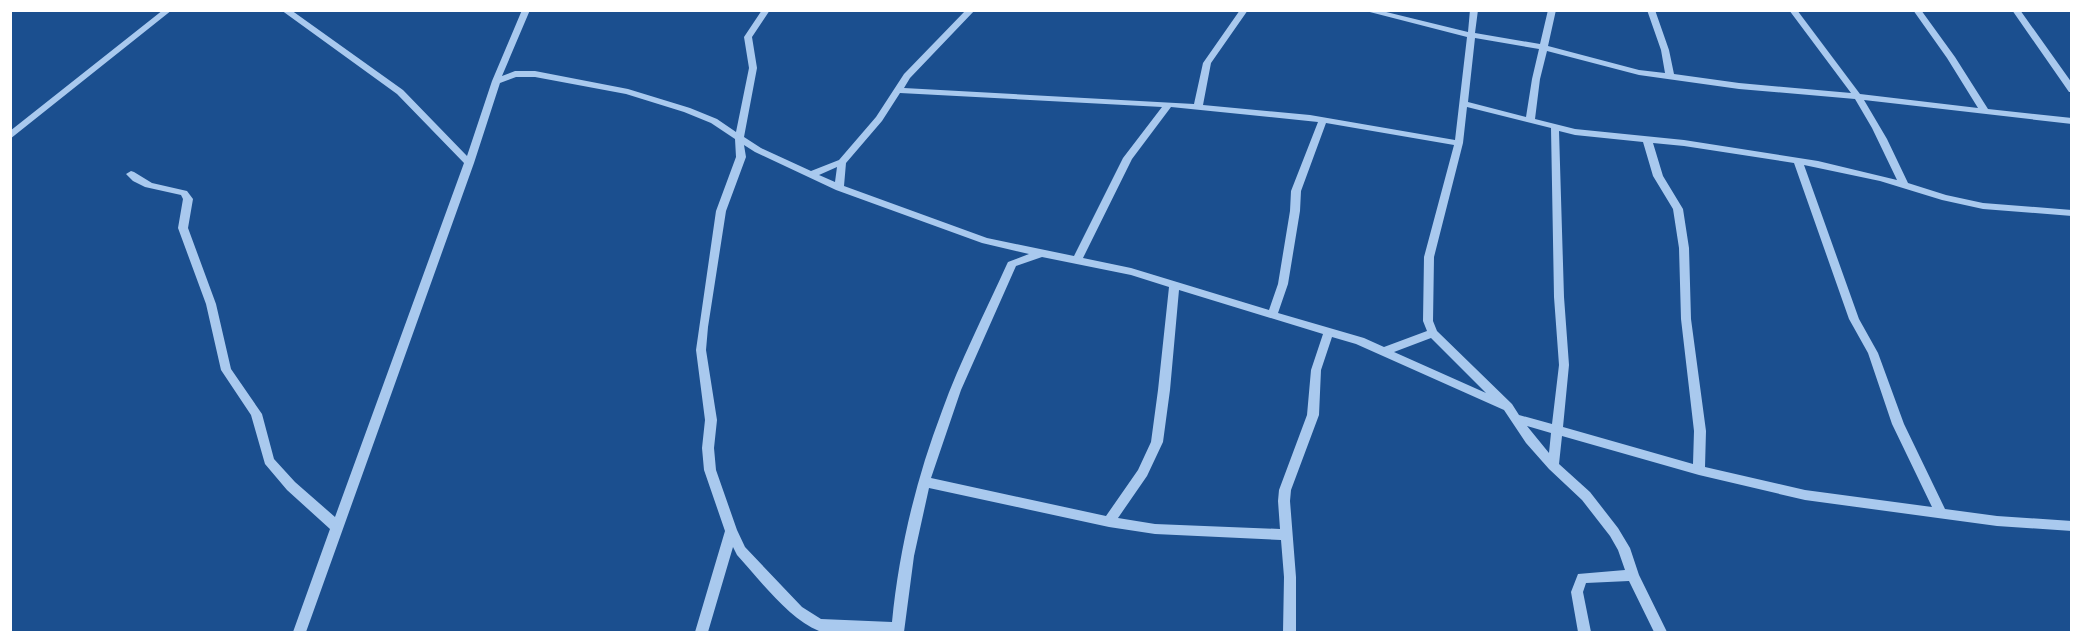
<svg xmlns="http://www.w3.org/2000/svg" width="2082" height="643" font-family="'Golos Text',sans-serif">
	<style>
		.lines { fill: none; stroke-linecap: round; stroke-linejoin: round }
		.minor { fill: #a9c9ee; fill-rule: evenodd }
	</style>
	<rect width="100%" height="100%" fill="#1b4f8f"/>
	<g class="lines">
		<path class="minor" d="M 163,10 L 172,10 L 10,139 L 10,131 Z
			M 281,10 L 291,10 L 403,90 L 467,156 L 492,81 L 522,10 L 530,10 L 502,76 L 515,71 L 535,71 L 628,89 L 690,108 L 717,119 L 736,132 L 749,68 L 744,37 L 762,10 L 770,10 L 752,37 L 757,68 L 744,137 L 761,148 L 811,171 L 839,160 L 876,117 L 904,74 L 966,10 L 975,10 L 910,78 L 904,88 L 1194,104 L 1203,63 L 1240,10 L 1248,10 L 1211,63 L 1203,105 L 1310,115 L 1455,140 L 1467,37 L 1362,10 L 1378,10 L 1468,32 L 1470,10 L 1478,10 L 1475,33 L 1540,44 L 1548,10 L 1556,10 L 1548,46 L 1639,70 L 1665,73 L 1661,50 L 1647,10 L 1655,10 L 1669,50 L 1674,74 L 1739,83 L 1851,93 L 1789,10 L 1797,10 L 1860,94 L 1978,108 L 1947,58 L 1913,10 L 1921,10 L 1955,57 L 1988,109 L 2072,118 L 2072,124 L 1864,100 L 1887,139 L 1908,183 L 1946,195 L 1983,203 L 2072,210 L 2072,216 L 1983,209 L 1942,200 L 1880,181 L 1804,165 L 1859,319 L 1878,353 L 1904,424 L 1945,509 L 1997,516 L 2072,521 L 2072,531 L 1997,526 L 1805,500 L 1699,475 L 1562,436 L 1559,464 L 1590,492 L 1618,528 L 1630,548 L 1639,575 L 1667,632 L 1654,632 L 1629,581 L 1586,583 L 1583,592 L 1591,632 L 1578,632 L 1571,592 L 1578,574 L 1625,570 L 1618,550 L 1610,536 L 1582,500 L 1549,469 L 1526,443 L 1504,410 L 1356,344 L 1332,337 L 1321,370 L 1319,415 L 1291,490 L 1290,501 L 1296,577 L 1296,632 L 1283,632 L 1284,577 L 1281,540 L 1155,534 L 1109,527 L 929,488 L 914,556 L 904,632 L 819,631 C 789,619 759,579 737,555 L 733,547 L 708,632 L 695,632 L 725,531 L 704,470 L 702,448 L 705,420 L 696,350 L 716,211 L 736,157 L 735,139 L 711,123 L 684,112 L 626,94 L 535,77 L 516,77 L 500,83 L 474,163 L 306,632 L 293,632 L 330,529 L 287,490 L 265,464 L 251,415 L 221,370 L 206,304 L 178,228 L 183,199 L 181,195 L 145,187 L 133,181 L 126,174 L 131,171 L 134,172 L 152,183 L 187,191 L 193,199 L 188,228 L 216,304 L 231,369 L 262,414 L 274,459 L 295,482 L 335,517 L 464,163 L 397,94 ZM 1475,38 L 1539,49 L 1532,79 L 1526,117 L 1468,102 ZM 1547,51 L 1639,75 L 1739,89 L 1855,99 L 1872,128 L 1897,180 L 1818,161 L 1684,140 L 1575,129 L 1535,119 L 1540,79 ZM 900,93 L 1162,107 L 1123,158 L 1074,256 L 987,238 L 844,186 L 846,163 L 882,121 ZM 1171,107 L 1318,122 L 1291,191 L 1290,211 L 1278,284 L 1269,310 L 1131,268 L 1083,258 L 1132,159 ZM 1467,107 L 1551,128 L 1554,297 L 1559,365 L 1552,424 L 1519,415 L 1512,404 L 1437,331 L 1433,321 L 1434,257 L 1463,143 ZM 1326,123 L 1454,145 L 1424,257 L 1423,321 L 1427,331 L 1384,347 L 1364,338 L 1278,313 L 1288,284 L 1300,211 L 1301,191 ZM 1559,131 L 1575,135 L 1643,142 L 1653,176 L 1673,209 L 1679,248 L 1681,319 L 1694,431 L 1693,464 L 1563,427 L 1569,365 L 1564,297 ZM 1653,143 L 1684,146 L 1794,163 L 1849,319 L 1868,353 L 1892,424 L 1932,507 L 1805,490 L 1705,467 L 1706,431 L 1691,319 L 1689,248 L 1683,209 L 1663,176 ZM 744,145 L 755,152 L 836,190 L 982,243 L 1029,254 L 1008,262 L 1007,264 C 985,313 960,361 942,411 C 916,479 899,550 892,622 L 821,619 L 802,607 L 745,547 L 737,530 L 716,470 L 714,448 L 717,420 L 706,350 L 708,327 L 726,211 L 746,157 ZM 837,167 L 835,182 L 819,175 ZM 1042,257 L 1131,275 L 1169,287 L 1158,390 L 1151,442 L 1138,470 L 1106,516 L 931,478 L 961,390 L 1016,266 ZM 1179,290 L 1323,334 L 1311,370 L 1307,415 L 1279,490 L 1278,501 L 1280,529 L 1155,524 L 1118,518 L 1147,476 L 1163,442 L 1170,390 ZM 1431,338 L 1486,393 L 1394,352 ZM 1527,426 L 1551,433 L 1549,453 Z
			M 2012,10 L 2020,10 L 2072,83 L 2072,92 L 2069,92 Z"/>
	</g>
	<rect width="2082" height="643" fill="none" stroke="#ffffff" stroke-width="24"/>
</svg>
